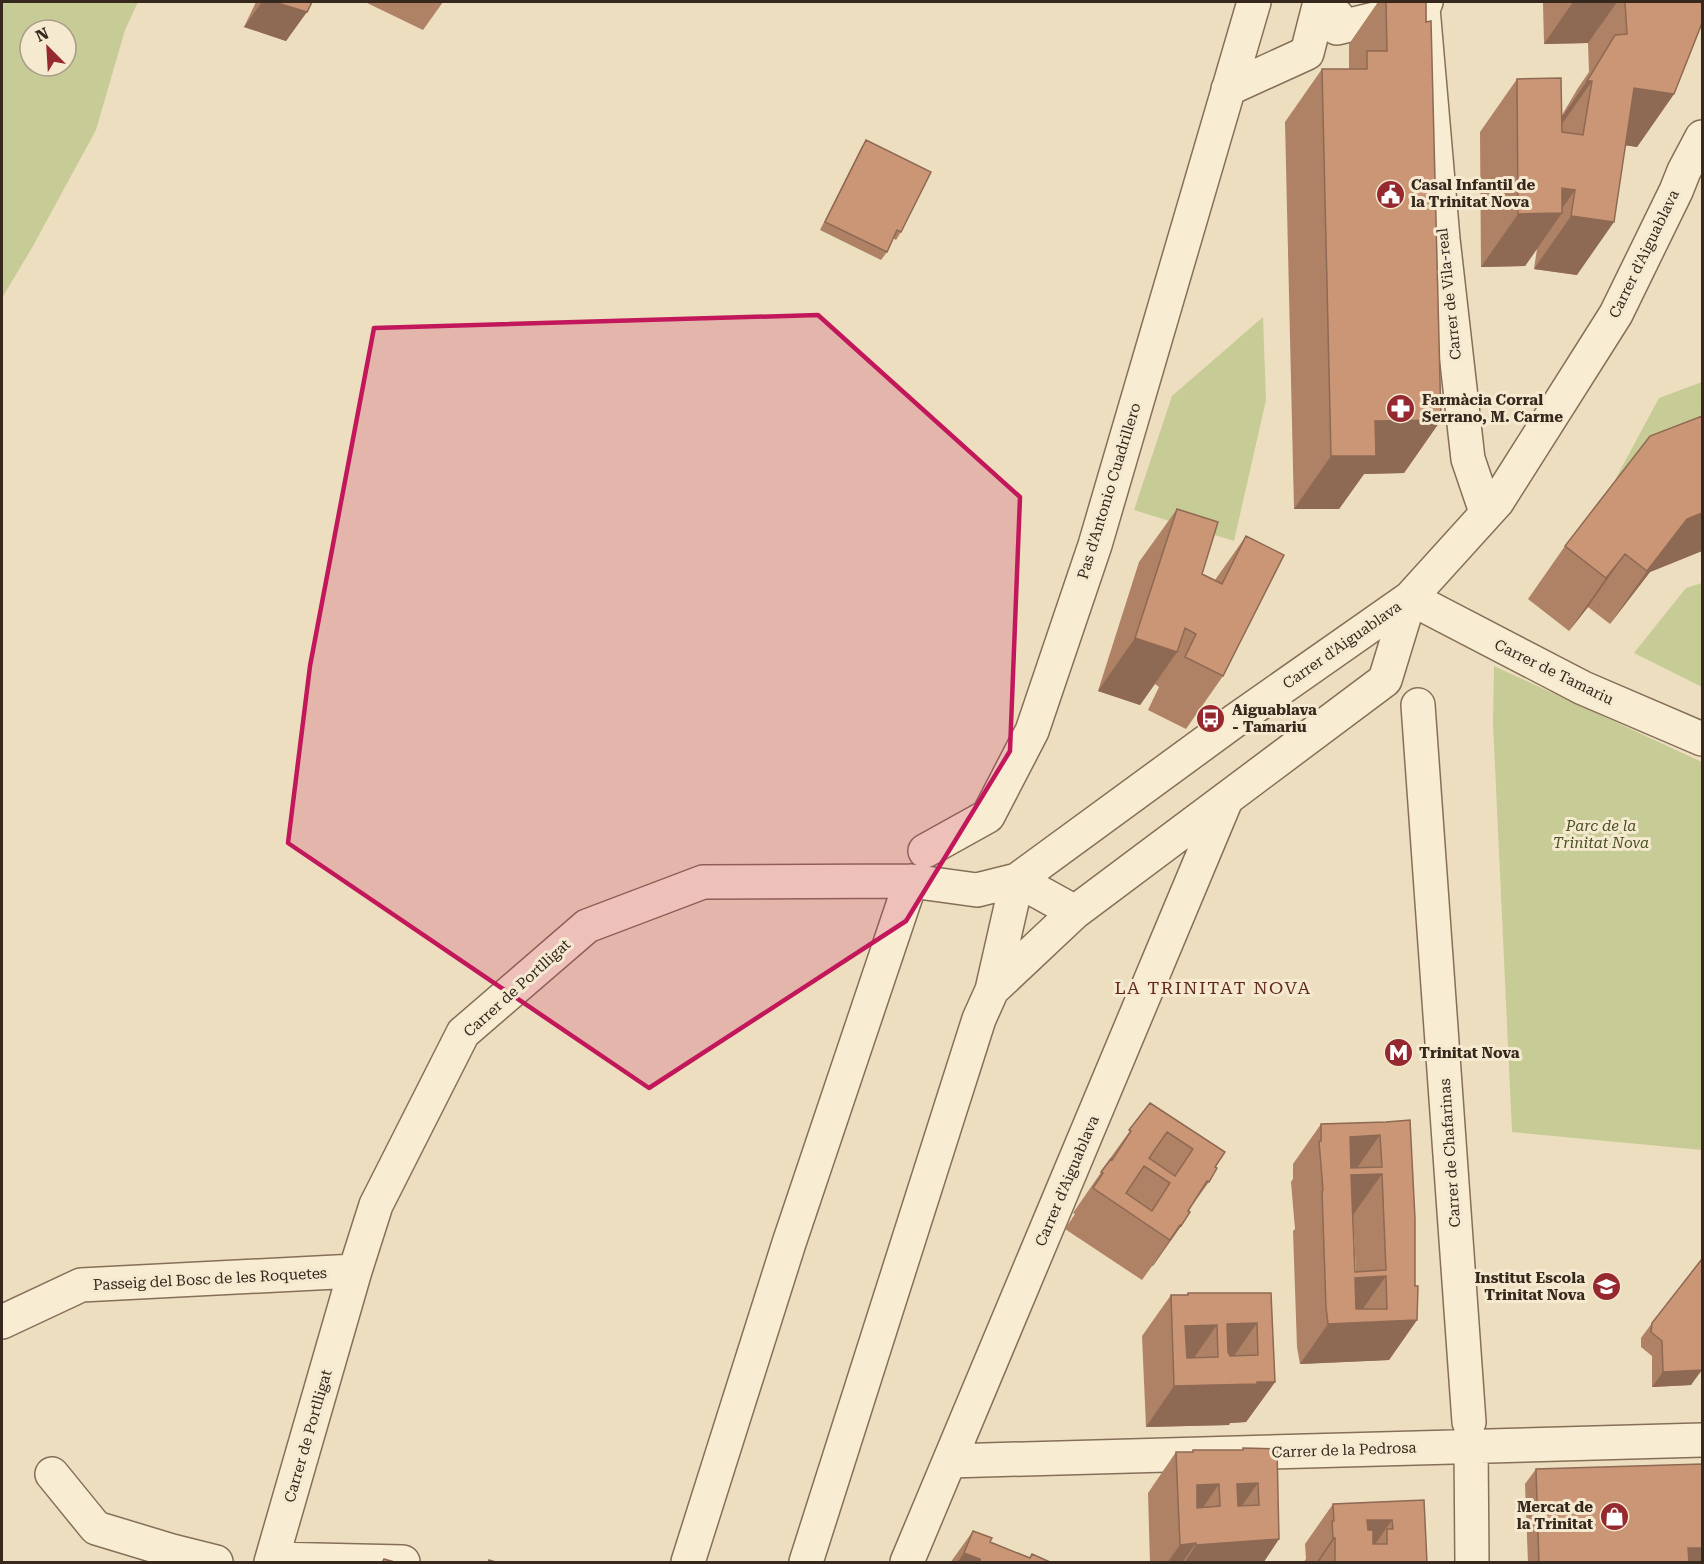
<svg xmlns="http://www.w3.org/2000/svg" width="1704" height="1564" font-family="'Roboto Serif',serif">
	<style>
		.green { fill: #c7cb95; fill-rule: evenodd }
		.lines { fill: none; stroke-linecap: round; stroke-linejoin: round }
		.minor-casing { stroke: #866f58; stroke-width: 36 }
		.minor { stroke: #f8ecd3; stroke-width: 33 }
		.wall { fill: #af8165; fill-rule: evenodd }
		.shaded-wall { fill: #8e6953 }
		.building { fill: #cb9676; stroke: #8e6953; stroke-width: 1.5; fill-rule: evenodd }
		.marked { fill: #c2185b; fill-opacity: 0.2; stroke: #c2185b; stroke-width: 4.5; stroke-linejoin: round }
		.labels { text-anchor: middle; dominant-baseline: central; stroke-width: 6; stroke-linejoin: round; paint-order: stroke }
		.poi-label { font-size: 15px; font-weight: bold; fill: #36281d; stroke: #f5e9d0; text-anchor: start }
		.street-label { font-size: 15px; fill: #36281d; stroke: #f5e9d0 }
		.park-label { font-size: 15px; font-style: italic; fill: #495223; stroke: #f5e9d0 }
		.quarter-label { font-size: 18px; letter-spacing: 1.5px; fill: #62281d; stroke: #f5e9d0 }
	</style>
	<rect width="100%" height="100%" fill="#eddec0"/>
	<path class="green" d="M 2,2 L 138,2 L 125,30 L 96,130 L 33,246 L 2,298 ZM 30,30 L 66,30 L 66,66 L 30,66 Z
		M 1263,317 L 1266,400 L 1234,541 L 1134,510 L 1172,396 Z
		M 1702,382 L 1702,445 L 1616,478 L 1659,398 Z
		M 1702,583 L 1702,687 L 1634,653 L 1686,588 Z
		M 1494,666 L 1702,762 L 1702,1150 L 1512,1132 L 1493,723 Z"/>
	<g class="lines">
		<defs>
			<path id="minor" d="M 1426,2 L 1423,8 L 1443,239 L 1468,459 L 1486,512
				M 1337,16 L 1337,28 L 1408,11
				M 1228,89 L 1307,53 L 1320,2
				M 1410,598 L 1583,688 L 1702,739
				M 1418,705 L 1469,1422
				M 925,851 L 988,816 L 1032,731 L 1095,545 L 1254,2
				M 992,990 L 1075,912 L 1385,680 L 1410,598
				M 2,1322 L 81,1285 L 355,1271
				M 1471,1446 L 1472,1562
				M 950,1461 L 1702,1440
				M 52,1474 L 96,1528 L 172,1551 L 216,1562
				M 272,1559 L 403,1562
				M 271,1562 L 355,1271 L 376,1205 L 463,1033 L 587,926 L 703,882 L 911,881 L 977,890 L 1017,880 L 1075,912
				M 688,1562 L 789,1243 L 911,881
				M 806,1562 L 979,1019 L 992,990 L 1017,880 L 1233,722 L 1410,598 L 1497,502 L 1616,314 L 1676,191 L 1684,171 L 1702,137
				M 907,1562 L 1226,800"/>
		</defs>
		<use href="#minor" class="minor-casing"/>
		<use href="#minor" class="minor"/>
	</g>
	<path class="wall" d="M 256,2 L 312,2 L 286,41 L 244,27 Z
		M 365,2 L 443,2 L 423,30 Z
		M 1378,2 L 1426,2 L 1441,420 L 1404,473 L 1364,474 L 1339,509 L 1294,509 L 1285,122 L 1322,69 L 1349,69 L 1349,44 Z
		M 1543,2 L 1702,2 L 1674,94 L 1637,147 L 1625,145 L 1577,275 L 1534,269 L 1537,249 L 1525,266 L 1481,267 L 1480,132 L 1517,79 L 1562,115 L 1578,88 L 1589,72 L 1588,43 L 1544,44 Z
		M 866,140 L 901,232 L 896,240 L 893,238 L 887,252 L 881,260 L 820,230 L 861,148 Z
		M 1702,416 L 1702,551 L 1650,572 L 1610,624 L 1588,607 L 1569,631 L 1528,599 L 1565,546 Z
		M 1177,509 L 1202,574 L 1215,580 L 1246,536 L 1223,676 L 1186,729 L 1148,710 L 1159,687 L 1155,684 L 1140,705 L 1098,691 L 1139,562 Z
		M 1150,1103 L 1215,1167 L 1209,1182 L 1188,1211 L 1181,1226 L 1142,1280 L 1065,1229 L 1075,1214 L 1073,1213 L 1102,1171 L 1101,1171 Z
		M 1386,1122 L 1415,1286 L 1417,1320 L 1389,1360 L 1300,1364 L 1297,1347 L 1293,1231 L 1295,1229 L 1291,1182 L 1293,1179 L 1293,1164 L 1321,1124 ZM 1353,1215 L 1356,1271 L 1355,1272 Z
		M 1702,1259 L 1702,1352 L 1691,1385 L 1652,1387 L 1652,1356 L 1641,1347 L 1641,1338 L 1652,1323 Z
		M 1188,1293 L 1271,1293 L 1275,1382 L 1246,1422 L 1230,1423 L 1229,1425 L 1146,1427 L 1142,1336 L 1171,1295 L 1187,1295 Z
		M 1243,1448 L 1277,1449 L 1279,1539 L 1263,1563 L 1150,1563 L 1148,1493 L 1176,1452 L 1192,1452 L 1193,1450 L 1242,1450 Z
		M 1702,1464 L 1702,1562 L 1528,1563 L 1525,1484 L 1536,1469 Z
		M 1424,1500 L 1427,1563 L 1303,1563 L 1306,1559 L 1305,1544 L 1333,1504 Z
		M 973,1531 L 990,1542 L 1029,1558 L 1032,1554 L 1050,1563 L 950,1563 Z"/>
	<path class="shaded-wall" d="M 262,2 L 274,2 L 307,12 L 286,41 L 244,27 Z
		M 1573,2 L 1617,2 L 1588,43 L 1544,44 Z
		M 1587,81 L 1592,81 L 1555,134 L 1550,134 Z
		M 1634,88 L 1674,94 L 1637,147 L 1597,141 Z
		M 1562,188 L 1575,190 L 1559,213 L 1562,213 L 1525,266 L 1481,267 L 1518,214 Z
		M 1571,216 L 1614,222 L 1577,275 L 1534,269 Z
		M 1441,420 L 1404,473 L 1364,474 L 1339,509 L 1294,509 L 1331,456 L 1375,421 Z
		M 1702,513 L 1702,551 L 1650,572 L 1610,624 L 1647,571 L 1687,519 Z
		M 1625,554 L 1588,607 L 1569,631 L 1606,578 Z
		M 1135,638 L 1177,652 L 1140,705 L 1098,691 Z
		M 1380,1135 L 1352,1175 L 1382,1174 L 1353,1215 L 1323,1216 L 1351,1176 L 1322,1177 L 1350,1137 Z
		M 1180,1225 L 1181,1226 L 1153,1266 L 1152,1266 Z
		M 1386,1276 L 1357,1317 L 1327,1318 L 1355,1278 Z
		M 1417,1320 L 1389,1360 L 1300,1364 L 1328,1324 Z
		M 1257,1323 L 1229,1363 L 1218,1357 L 1227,1324 Z
		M 1217,1325 L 1189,1365 L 1173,1366 L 1185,1326 Z
		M 1702,1370 L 1691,1385 L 1652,1387 L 1663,1372 Z
		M 1257,1382 L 1275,1382 L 1246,1422 L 1230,1423 L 1229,1425 L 1146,1427 L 1174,1386 Z
		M 1258,1483 L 1230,1523 L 1237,1484 Z
		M 1219,1484 L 1191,1525 L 1197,1485 Z
		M 1367,1520 L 1392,1520 L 1364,1560 Z
		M 1333,1538 L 1335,1538 L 1318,1563 L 1316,1563 Z
		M 1279,1539 L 1263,1563 L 1184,1563 L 1196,1545 Z
		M 1196,1543 L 1182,1563 L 1167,1563 L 1180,1545 Z
		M 1688,1548 L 1702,1548 L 1702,1562 L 1678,1563 Z
		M 964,1553 L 980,1559 L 978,1563 L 957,1563 Z"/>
	<path class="building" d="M 274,2 L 312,2 L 307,12 Z
		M 1386,2 L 1426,2 L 1426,22 L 1431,21 L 1441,420 L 1375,421 L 1376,456 L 1331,456 L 1322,69 L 1367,69 L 1367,51 L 1387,51 Z
		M 1625,2 L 1702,2 L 1702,23 L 1674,94 L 1634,88 L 1614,222 L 1571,216 L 1575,190 L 1562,188 L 1562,213 L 1518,214 L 1517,79 L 1561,78 L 1562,132 L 1583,135 L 1592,81 L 1587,81 L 1615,35 L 1627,34 Z
		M 866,140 L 931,172 L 901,232 L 897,230 L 887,252 L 825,222 Z
		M 1702,416 L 1702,513 L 1687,519 L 1647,571 L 1625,554 L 1606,578 L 1565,546 L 1650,436 Z
		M 1177,509 L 1218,522 L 1202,574 L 1222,584 L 1246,536 L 1284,555 L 1223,676 L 1185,657 L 1196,634 L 1185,628 L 1177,652 L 1135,638 Z
		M 1150,1103 L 1225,1152 L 1215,1167 L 1217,1168 L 1209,1182 L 1207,1181 L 1188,1211 L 1190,1212 L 1181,1226 L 1180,1225 L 1170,1240 L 1093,1188 L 1103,1173 L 1101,1172 L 1111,1159 L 1112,1160 L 1131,1131 L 1129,1130 ZM 1167,1132 L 1193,1149 L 1175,1176 L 1149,1158 ZM 1144,1166 L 1170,1183 L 1152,1211 L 1126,1193 Z
		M 1410,1120 L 1415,1219 L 1415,1286 L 1418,1286 L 1417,1320 L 1328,1324 L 1326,1307 L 1322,1191 L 1323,1190 L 1319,1141 L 1321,1141 L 1321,1124 L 1386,1122 ZM 1380,1135 L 1382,1167 L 1351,1168 L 1350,1137 ZM 1382,1174 L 1386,1270 L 1355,1272 L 1351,1175 ZM 1386,1276 L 1387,1309 L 1356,1309 L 1355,1278 Z
		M 1702,1259 L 1702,1370 L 1663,1372 L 1662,1341 L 1651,1332 L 1652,1323 Z
		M 1188,1293 L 1271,1293 L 1275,1382 L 1257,1382 L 1257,1384 L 1174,1386 L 1171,1295 L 1188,1295 ZM 1257,1323 L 1258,1355 L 1230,1356 L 1228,1352 L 1227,1324 ZM 1217,1325 L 1218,1357 L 1187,1358 L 1185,1326 Z
		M 1243,1448 L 1277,1449 L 1279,1539 L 1196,1545 L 1196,1543 L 1180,1545 L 1176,1452 L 1193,1452 L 1193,1450 L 1243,1450 ZM 1258,1483 L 1259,1505 L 1238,1506 L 1237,1484 ZM 1219,1484 L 1220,1506 L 1197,1508 L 1197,1485 Z
		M 1702,1464 L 1702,1548 L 1688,1548 L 1689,1563 L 1539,1563 L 1536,1469 Z
		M 1424,1500 L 1427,1563 L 1335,1563 L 1335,1538 L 1333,1538 L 1332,1521 L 1334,1521 L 1333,1504 ZM 1367,1520 L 1392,1520 L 1393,1529 L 1387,1529 L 1387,1544 L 1373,1544 L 1373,1530 L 1368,1530 Z
		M 973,1531 L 992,1538 L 990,1542 L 1030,1558 L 1032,1554 L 1050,1562 L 1050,1563 L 980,1563 L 980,1559 L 964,1553 Z
		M 384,1559 L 398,1563 L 382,1563 Z
		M 489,1560 L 499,1563 L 488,1563 Z"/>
	<path class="marked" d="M 818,315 L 1020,497 L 1010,751 L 906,921 L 649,1088 L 288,843 L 310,666 L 374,328 Z"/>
	<defs>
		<symbol id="civic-disc" viewBox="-11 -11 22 22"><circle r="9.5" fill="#95292f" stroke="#f5e9d0"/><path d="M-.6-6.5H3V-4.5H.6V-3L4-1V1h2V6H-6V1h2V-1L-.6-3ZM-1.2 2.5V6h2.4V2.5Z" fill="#fff"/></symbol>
		<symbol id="pharmacy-disc" viewBox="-11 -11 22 22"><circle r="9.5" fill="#95292f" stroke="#f5e9d0"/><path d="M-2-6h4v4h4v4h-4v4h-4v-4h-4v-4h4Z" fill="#fff"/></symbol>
		<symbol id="bus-disc" viewBox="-11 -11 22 22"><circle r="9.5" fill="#95292f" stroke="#f5e9d0"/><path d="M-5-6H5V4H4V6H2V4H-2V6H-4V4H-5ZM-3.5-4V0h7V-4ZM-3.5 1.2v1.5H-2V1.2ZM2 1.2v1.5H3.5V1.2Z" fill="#fff"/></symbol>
		<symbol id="metro-disc" viewBox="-11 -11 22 22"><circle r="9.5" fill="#95292f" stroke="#f5e9d0"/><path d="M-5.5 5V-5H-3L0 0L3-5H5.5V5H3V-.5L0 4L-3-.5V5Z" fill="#fff"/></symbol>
		<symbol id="school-disc" viewBox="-11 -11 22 22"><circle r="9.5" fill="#95292f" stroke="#f5e9d0"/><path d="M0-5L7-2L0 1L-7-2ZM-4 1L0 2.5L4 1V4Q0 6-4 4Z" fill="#fff"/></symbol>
		<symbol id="shop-disc" viewBox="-11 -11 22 22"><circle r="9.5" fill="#95292f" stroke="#f5e9d0"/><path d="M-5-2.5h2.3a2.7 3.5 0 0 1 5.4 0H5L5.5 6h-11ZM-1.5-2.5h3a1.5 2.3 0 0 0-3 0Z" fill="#fff"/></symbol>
	</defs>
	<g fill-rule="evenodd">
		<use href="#civic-disc" x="1374" y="178" width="33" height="33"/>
		<use href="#pharmacy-disc" x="1384" y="392" width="33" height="33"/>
		<use href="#bus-disc" x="1194" y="702" width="33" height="33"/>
		<use href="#metro-disc" x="1382" y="1036" width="33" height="33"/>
		<use href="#school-disc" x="1590" y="1270" width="33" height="33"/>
		<use href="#shop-disc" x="1598" y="1500" width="33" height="33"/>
	</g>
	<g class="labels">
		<g class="poi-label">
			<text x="1411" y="185">Casal Infantil de<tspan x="1411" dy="17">la Trinitat Nova</tspan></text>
			<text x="1422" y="400">Farmàcia Corral<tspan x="1422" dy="17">Serrano, M. Carme</tspan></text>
			<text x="1232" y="710">Aiguablava<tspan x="1232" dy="17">- Tamariu</tspan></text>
			<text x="1419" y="1053">Trinitat Nova</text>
			<text x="1585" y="1278" text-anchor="end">Institut Escola<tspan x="1585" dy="17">Trinitat Nova</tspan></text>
			<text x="1593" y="1507" text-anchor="end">Mercat de<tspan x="1593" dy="17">la Trinitat</tspan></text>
		</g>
		<g class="street-label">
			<text transform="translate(1644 254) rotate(-64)">Carrer d'Aiguablava</text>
			<text transform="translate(1449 294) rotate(-96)">Carrer de Vila-real</text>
			<text transform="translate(1109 491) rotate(-73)">Pas d'Antonio Cuadrillero</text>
			<text transform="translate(1342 645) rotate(-35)">Carrer d'Aiguablava</text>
			<text transform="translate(1554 672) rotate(26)">Carrer de Tamariu</text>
			<text transform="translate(517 988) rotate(-42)">Carrer de Portlligat</text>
			<text transform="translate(1450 1153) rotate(-94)">Carrer de Chafarinas</text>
			<text transform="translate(1067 1181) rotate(-67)">Carrer d'Aiguablava</text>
			<text transform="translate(210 1279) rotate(-3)">Passeig del Bosc de les Roquetes</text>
			<text transform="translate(308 1436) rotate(-74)">Carrer de Portlligat</text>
			<text transform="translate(1344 1450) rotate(-2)">Carrer de la Pedrosa</text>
		</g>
		<g class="park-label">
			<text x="1601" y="826">Parc de la<tspan x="1601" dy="17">Trinitat Nova</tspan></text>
		</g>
		<g class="quarter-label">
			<text x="1213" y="987">LA TRINITAT NOVA</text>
		</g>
	</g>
	<rect width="1704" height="1564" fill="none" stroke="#36281d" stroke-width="6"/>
	<g transform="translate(48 48) rotate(336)"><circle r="28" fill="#f5e9d0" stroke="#a99c88" stroke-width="1.5"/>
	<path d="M0-4.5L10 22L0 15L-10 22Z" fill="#95292f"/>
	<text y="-9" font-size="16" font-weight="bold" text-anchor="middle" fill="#36281d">N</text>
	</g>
</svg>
